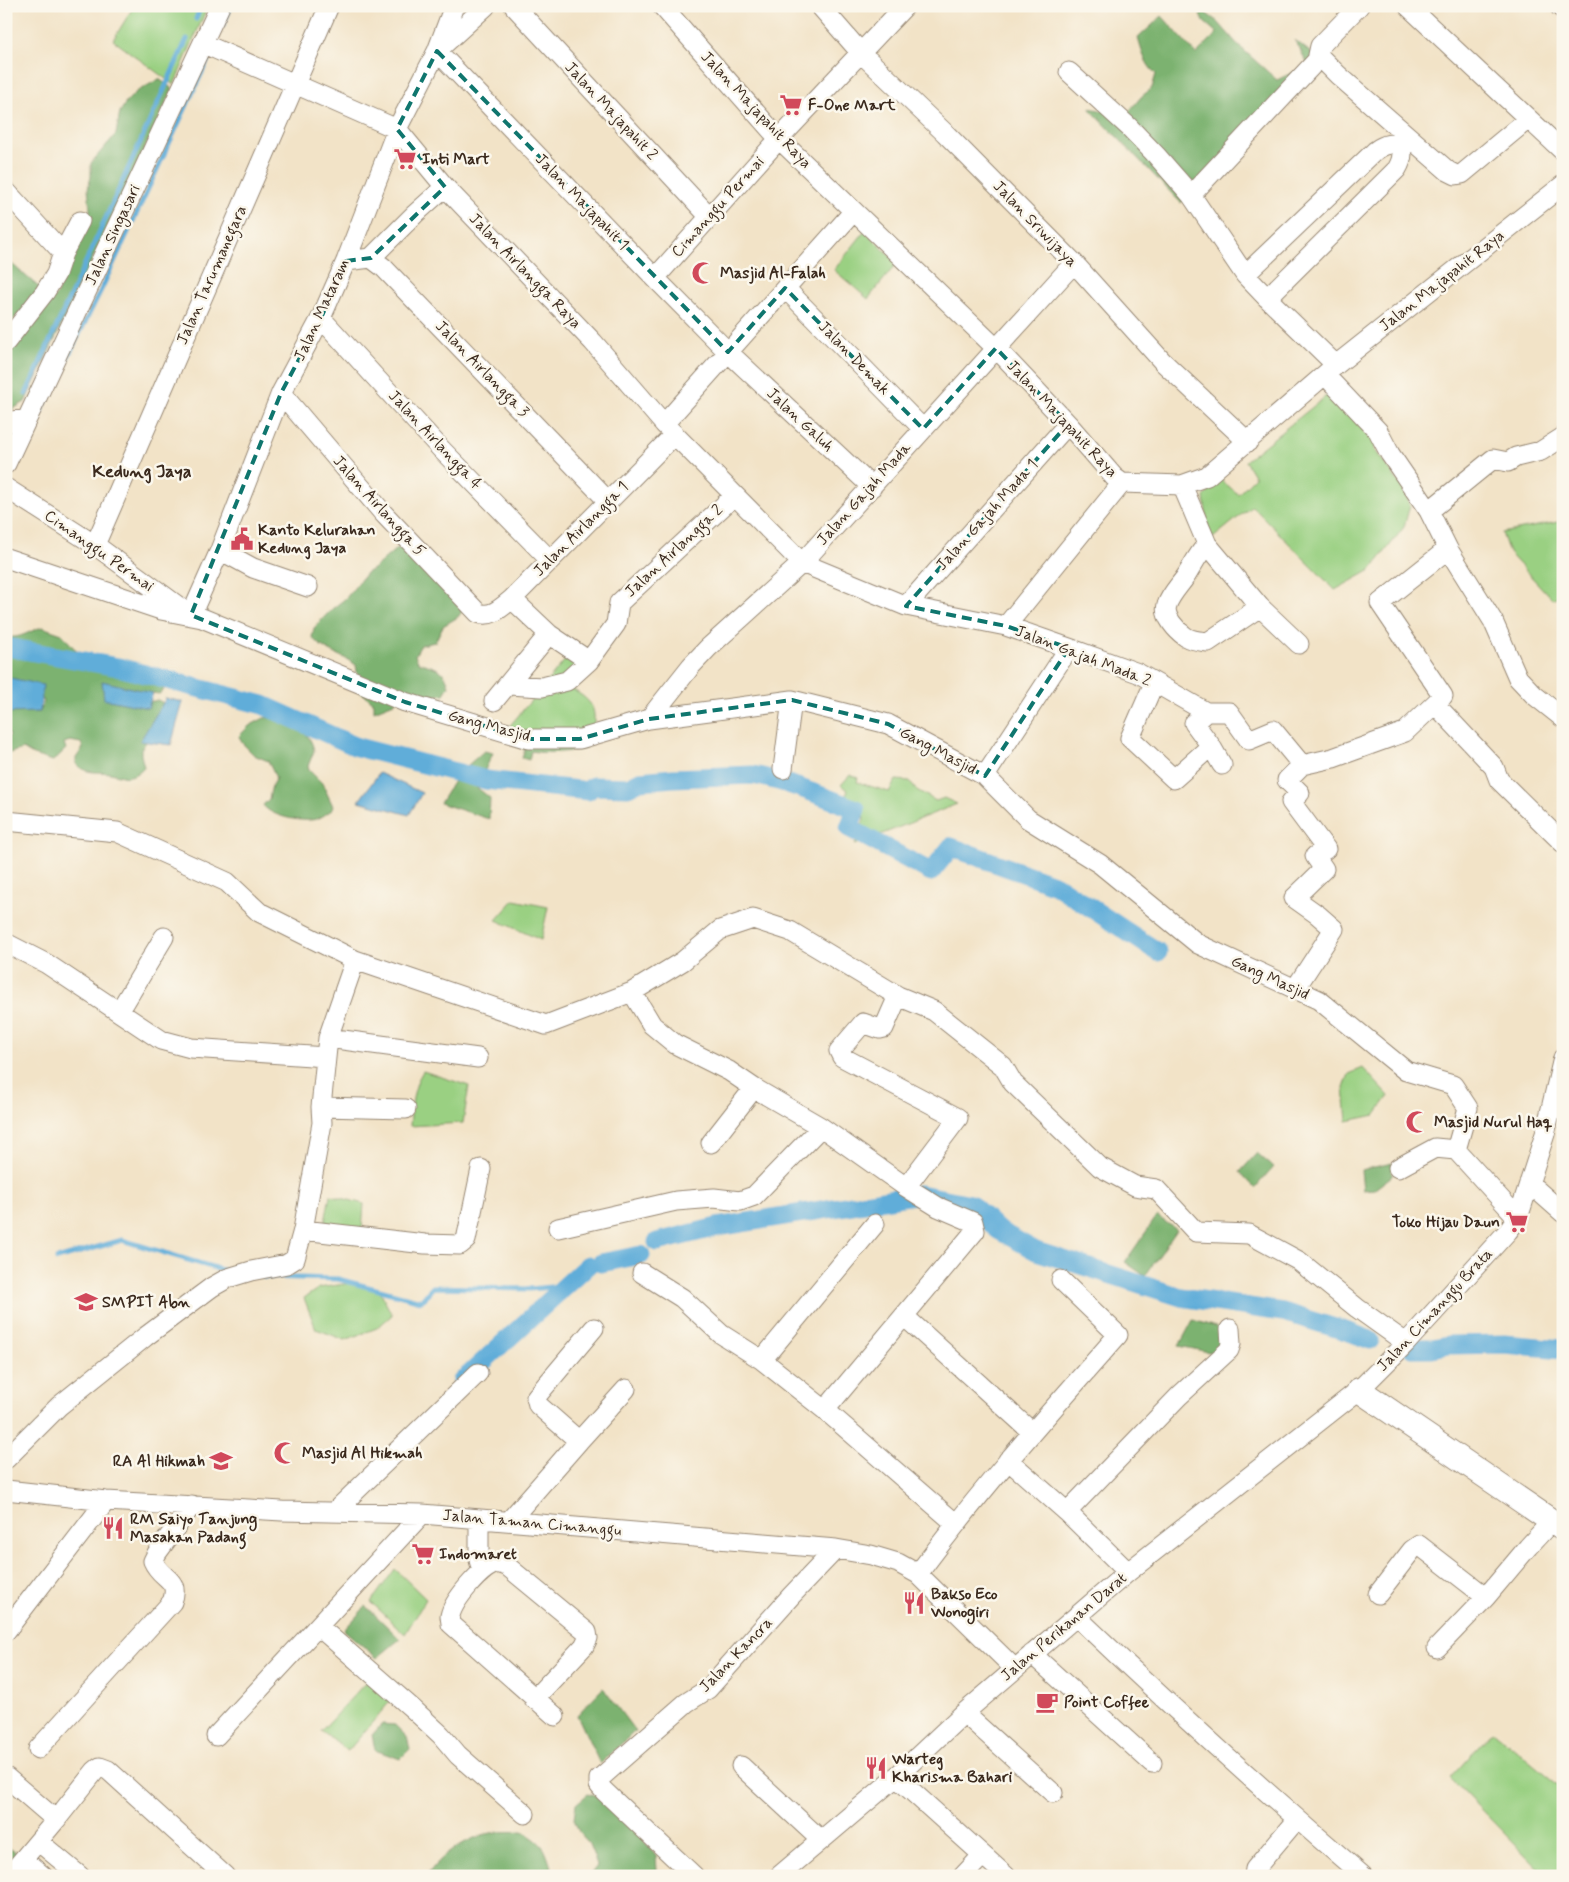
<svg xmlns="http://www.w3.org/2000/svg" width="1569" height="1882" font-family="Mynerve,sans-serif">
	<style>
		.green { fill: #9ad082; stroke: #6a7d50 }
		.forest { fill: #7bb270; stroke: #5b6e47 }
		.water { fill: #61add9; stroke: #4e6c7c }
		.lines { fill: none; stroke-linecap: round; stroke-linejoin: round }
		.stream { stroke: #61add9; stroke-width: 5 }
		.canal { stroke: #61add9; stroke-width: 19 }
		.minor-casing { stroke: #968672; stroke-width: 21 }
		.major-casing { stroke: #968672; stroke-width: 26 }
		.minor { stroke: #fff; stroke-width: 19 }
		.major { stroke: #fff; stroke-width: 24 }
		.marked { fill: none; stroke: #0f766e; stroke-width: 4; stroke-dasharray: 10 6; stroke-linejoin: round }
		.labels { text-anchor: middle; dominant-baseline: central; stroke-width: 5; stroke-linejoin: round; paint-order: stroke }
		.poi-label { font-size: 16px; font-weight: bold; fill: #3b2a1e; stroke: #fbf7ec; text-anchor: start }
		.street-label { font-size: 16px; fill: #3b2a1e; stroke: #fbf7ec }
		.neighbourhood-label { font-size: 18px; font-weight: bold; fill: #3b2a1e; stroke: #fbf7ec }
	</style>
	<rect width="100%" height="100%" fill="#fbf7ec"/>
	<filter id="ink" filterUnits="userSpaceOnUse"><feTurbulence type="fractalNoise" baseFrequency=".02" numOctaves="2"/><feDisplacementMap in="SourceGraphic" scale="10" xChannelSelector="R" yChannelSelector="G"/><feConvolveMatrix kernelMatrix="1 2 1 2 8 2 1 2 1" color-interpolation-filters="sRGB"/></filter>
	<filter id="wash" filterUnits="userSpaceOnUse"><feTurbulence type="fractalNoise" baseFrequency=".0096" numOctaves="4" result="noise"/><feDisplacementMap in="SourceGraphic" scale="20" xChannelSelector="R" yChannelSelector="G"/><feGaussianBlur stdDeviation="1.12" result="paint"/><feColorMatrix in="noise" values="0 0 0 0 0 0 0 0 0 0 0 0 0 0 0 0 0 1.4 0 .05"/><feComposite in="paint" operator="in"/></filter>
	<g filter="url(#wash)">
		<rect width="100%" height="100%" fill="#f2e3c7"/>
		<path class="green" d="M 134,6 L 208,6 L 174,85 L 113,40 Z
			M 865,231 L 897,263 L 868,299 L 834,270 Z
			M 1330,393 L 1381,439 L 1374,449 L 1403,488 L 1410,505 L 1404,527 L 1371,570 L 1335,590 L 1252,506 L 1213,538 L 1208,527 L 1204,497 L 1220,479 L 1238,494 L 1255,477 L 1245,461 Z
			M 1563,521 L 1563,594 L 1552,599 L 1509,553 L 1502,533 Z
			M 572,652 L 591,667 L 570,688 C 598,704 595,710 593,739 L 507,729 Z
			M 850,775 L 858,778 L 857,782 L 889,792 L 896,780 L 910,781 L 915,789 L 936,801 L 944,798 L 957,804 L 855,845 L 864,819 L 861,807 L 844,799 L 848,791 L 841,785 Z
			M 514,900 L 548,907 L 541,940 L 496,920 Z
			M 1363,1068 L 1389,1096 L 1375,1115 L 1347,1121 L 1344,1088 L 1349,1074 Z
			M 423,1071 L 469,1086 L 463,1123 L 410,1126 C 412,1106 412,1088 423,1071 Z
			M 330,1195 L 364,1204 L 362,1230 L 325,1222 Z
			M 351,1283 L 379,1290 L 392,1315 L 377,1328 L 345,1340 L 316,1329 L 304,1298 L 319,1288 Z
			M 395,1569 L 426,1599 L 405,1634 L 371,1602 Z
			M 368,1680 L 392,1699 L 348,1751 L 321,1731 Z
			M 1493,1731 L 1563,1789 L 1563,1876 L 1546,1876 L 1450,1778 Z"/>
		<path class="forest" d="M 1204,12 L 1218,22 L 1239,46 L 1277,80 L 1308,65 L 1295,40 L 1320,60 L 1229,150 L 1181,203 L 1089,108 L 1126,115 L 1141,97 L 1152,88 L 1156,74 C 1145,64 1142,52 1138,38 L 1162,16 L 1196,54 L 1217,33 L 1203,21 L 1200,15 Z
			M 159,79 L 173,89 L 25,402 L 6,413 L 6,338 L 30,325 L 57,294 L 86,223 L 90,210 L 88,188 L 91,177 L 91,163 L 116,134 L 120,112 L 127,101 L 136,92 Z
			M 6,259 L 41,289 L 6,328 Z
			M 404,547 L 463,610 L 458,617 L 443,626 L 435,642 L 421,645 L 415,655 L 418,662 C 435,668 444,667 449,686 L 444,694 L 425,698 L 408,693 L 400,697 L 394,703 L 374,711 L 374,703 L 360,691 L 356,665 C 343,655 322,651 312,637 L 314,628 L 332,609 L 346,598 L 366,573 L 373,569 L 396,549 Z
			M 42,627 L 62,634 L 74,648 L 85,656 L 105,661 C 108,660 112,658 117,659 C 123,661 127,668 133,672 C 145,678 156,669 165,686 L 163,691 L 159,694 L 153,693 L 145,703 L 158,700 L 163,703 L 149,738 L 141,749 L 141,755 L 144,767 C 140,771 136,775 130,776 C 124,778 117,774 110,773 C 97,771 87,775 76,764 L 76,758 L 83,748 L 81,743 L 70,741 L 64,743 L 66,749 L 53,761 L 33,755 L 23,749 L 6,754 L 6,740 L 10,735 L 6,730 L 6,714 L 11,712 L 40,712 L 44,701 L 41,697 L 6,688 L 6,637 C 21,639 29,631 42,627 Z
			M 264,718 C 285,716 311,729 314,751 L 308,766 L 309,770 L 322,783 L 333,806 L 332,810 C 328,812 324,816 319,818 C 306,824 271,817 263,805 L 269,799 L 272,785 L 276,778 L 268,761 L 254,755 L 242,743 L 239,736 L 249,726 Z
			M 520,741 L 585,745 L 584,749 C 570,752 545,754 531,751 L 529,760 L 522,758 L 525,749 L 519,747 Z
			M 484,751 L 493,753 L 484,772 L 505,774 L 502,791 L 486,780 L 460,774 L 490,798 L 489,819 L 440,803 L 459,773 Z
			M 1257,1153 L 1273,1167 L 1255,1188 L 1240,1172 Z
			M 1392,1163 L 1392,1176 L 1375,1189 L 1363,1190 L 1361,1170 Z
			M 1157,1216 L 1177,1230 L 1145,1276 L 1125,1262 Z
			M 1193,1320 L 1225,1330 L 1219,1354 L 1179,1346 Z
			M 366,1606 L 400,1639 L 377,1658 L 344,1630 Z
			M 603,1688 L 635,1731 L 600,1764 L 577,1715 Z
			M 382,1724 L 395,1725 L 407,1737 L 410,1749 L 400,1759 L 375,1750 L 372,1735 Z
			M 588,1794 L 602,1798 L 645,1842 L 656,1856 L 657,1871 L 655,1876 L 589,1876 L 597,1866 L 593,1854 L 588,1842 L 579,1832 L 574,1819 L 576,1804 Z
			M 523,1831 C 531,1837 543,1843 546,1853 C 550,1862 550,1867 555,1876 L 427,1876 C 439,1856 468,1837 491,1833 C 501,1831 512,1832 523,1831 Z
			M 6,1846 L 17,1853 L 6,1865 Z"/>
		<path class="water" d="M 6,677 L 43,685 L 40,712 L 6,713 Z
			M 102,681 L 153,693 L 148,708 L 104,699 Z
			M 166,698 L 183,702 L 171,745 L 140,741 Z
			M 379,773 L 422,793 L 409,815 L 359,801 Z"/>
		<g class="lines">
			<path class="stream" d="M 196,19 L 201,6
				M 223,25 L 231,6
				M 26,394 L 187,39
				M 35,423 L 101,290 L 211,53
				M 57,1259 L 122,1240 L 228,1272
				M 263,1277 L 338,1279 L 421,1301 L 433,1287 L 529,1289 L 563,1286"/>
			<path class="canal" d="M 6,647 L 118,667 L 263,705 L 357,747 L 459,773 L 486,780 L 588,791 L 593,786 L 628,787 L 640,781 L 673,778 L 753,775 C 789,782 822,796 856,809 L 849,828 L 931,872 L 951,847 L 1056,885 L 1158,952
				M 657,1242 L 717,1227 L 920,1194 L 971,1204 L 998,1230 L 1036,1251 L 1181,1297 L 1283,1312 L 1352,1333 L 1370,1340
				M 601,1263 L 641,1255
				M 1412,1348 L 1432,1348 L 1449,1345 L 1504,1344 L 1563,1349
				M 462,1381 L 588,1265"/>
		</g>
	</g>
	<g filter="url(#ink)">
		<g class="lines">
			<defs>
				<path id="minor" d="M 514,6 L 709,216
					M 662,6 L 779,139 L 996,348 L 1068,424 L 1114,477 L 1122,483 L 1182,485 L 1207,476 L 1336,365 L 1563,185
					M 820,6 L 861,53 L 945,133 L 1074,263 L 1163,362 L 1248,442
					M 1359,6 L 1320,46 L 1318,55 L 1338,75 L 1448,171 L 1456,175 L 1462,174 L 1527,120
					M 1408,6 L 1563,151
					M 1559,6 L 1563,9
					M 204,44 L 397,129 L 445,187 L 593,342 L 664,424 L 802,563 L 906,606 L 1006,626 L 1069,648 L 1138,673 L 1206,712 L 1229,712 L 1249,740 L 1273,730 L 1302,765 L 1333,758 L 1405,732 L 1443,696 L 1380,603 L 1448,549
					M 440,48 L 486,6
					M 437,51 L 655,278 L 728,352 L 872,487
					M 1069,72 L 1129,127 L 1156,155 L 1191,195 L 1245,275 L 1267,298 L 1336,365
					M 6,191 L 63,253
					M 1191,195 L 1320,57
					M 371,258 L 415,214 L 445,187
					M 346,261 L 371,258 L 383,267 L 608,501
					M 1245,275 L 1375,151 C 1395,136 1410,147 1397,169 L 1267,298
					M 655,278 L 779,139 L 905,6
					M 785,288 L 923,429
					M 321,318 L 442,450 L 550,560
					M 6,342 L 45,292 L 56,274 L 63,253 L 80,221
					M 1325,375 L 1378,431 L 1390,454 L 1429,511 L 1448,549 L 1493,621 L 1518,678 L 1534,695 L 1563,718
					M 281,393 L 383,513 L 478,613 C 492,618 502,607 512,599 L 674,435
					M 6,422 L 26,419
					M 664,424 L 854,211
					M 6,464 L 220,6
					M 1182,485 L 1207,544 C 1198,554 1193,565 1186,576 C 1180,585 1170,595 1167,605 C 1163,616 1177,631 1186,637 C 1193,641 1201,641 1208,642 L 1260,607
					M 6,488 L 95,545 L 186,612
					M 1429,511 L 1493,459 L 1508,462 L 1516,457 L 1541,451 L 1563,437
					M 1207,544 L 1260,607 L 1299,644
					M 95,545 L 329,6
					M 220,550 L 253,568 L 308,587
					M 6,558 L 161,610 L 202,618 L 405,702 L 528,739 L 580,739 L 649,719 L 792,700 L 888,724 L 985,776 L 1028,819 L 1100,864 L 1198,944 L 1319,1000 L 1406,1071 L 1453,1085 L 1468,1108 L 1456,1150
					M 512,599 L 549,634 L 589,661
					M 906,606 L 1068,424
					M 191,615 L 220,550 L 281,393 L 321,318 L 346,261 L 397,129 L 437,51 L 454,6
					M 1006,626 L 1122,483
					M 1154,683 L 1130,738 L 1174,779 L 1211,746 L 1194,723 L 1206,712
					M 509,685 L 542,687 L 567,681 L 589,661 L 616,624 L 619,603 L 734,496
					M 494,701 L 549,634
					M 1435,704 L 1494,767 L 1499,780 L 1563,843
					M 649,719 L 691,666 L 708,648 L 802,563 L 1074,263
					M 1211,746 L 1222,765
					M 783,769 L 792,700
					M 985,776 L 1069,648
					M 6,821 L 117,832 L 227,882 L 259,912 L 355,960 L 546,1025 L 632,992 L 683,961 L 720,930 L 753,919 L 790,931 L 898,996 L 934,1011 L 1003,1066 L 1013,1083 L 1100,1167 L 1135,1186 L 1156,1189 L 1196,1232 L 1249,1234 L 1299,1261 L 1357,1308 L 1406,1343
					M 6,943 L 47,964 L 161,1040 L 191,1048 L 326,1057
					M 1295,989 L 1334,929 L 1318,915 L 1294,898 L 1324,869 L 1315,856 L 1326,849 L 1291,802 L 1300,793 L 1287,780 L 1302,765
					M 632,992 L 652,1025 L 675,1044 L 729,1071 L 754,1088 L 821,1127 L 906,1187 L 938,1207 L 973,1222 L 975,1231 L 825,1410
					M 898,996 L 884,1028 L 880,1029 L 863,1023 L 839,1051 L 842,1057 L 958,1118 L 906,1187
					M 119,1012 L 164,937
					M 328,1038 L 478,1058
					M 321,1107 L 406,1109
					M 711,1143 L 754,1088
					M 1456,1150 L 1518,1218
					M 1398,1168 L 1435,1148 L 1456,1150
					M 1529,1183 L 1563,1213
					M 875,1224 L 762,1360 L 825,1410 L 955,1523
					M 558,1228 L 676,1201 L 714,1198 L 740,1201 L 754,1196 L 821,1127
					M 303,1230 L 425,1244 L 460,1245 L 466,1240 L 481,1169
					M 642,1273 L 682,1298 L 721,1334 L 762,1360
					M 904,1316 L 1032,1432
					M 579,1441 L 626,1389
					M 6,1459 L 59,1406 L 145,1337 L 212,1287 L 228,1278 L 251,1271 L 287,1264 L 295,1259 L 303,1230 L 322,1123 L 321,1107 L 328,1038 L 355,960
					M 1008,1460 L 1067,1512 L 1128,1572
					M 6,1490 L 106,1501 L 282,1511 L 422,1514 L 836,1549 L 871,1555 L 898,1563 L 918,1574 L 1015,1669
					M 335,1511 L 478,1373
					M 1067,1512 L 1179,1396 L 1229,1350 L 1231,1344 L 1230,1329
					M 479,1519 L 479,1560 L 482,1571
					M 510,1520 L 579,1441 L 538,1405 L 536,1397 L 594,1328
					M 918,1574 C 980,1490 1049,1413 1118,1335 L 1061,1280
					M 1378,1594 L 1412,1550 L 1419,1545 L 1486,1597
					M 1077,1617 C 1170,1706 1265,1792 1363,1876
					M 318,1626 L 413,1709 L 441,1735 L 458,1755 L 525,1814
					M 6,1631 L 106,1501
					M 1437,1648 L 1486,1597 L 1528,1547 L 1552,1521
					M 1032,1654 L 1152,1763
					M 534,1699 L 584,1646 L 588,1638 L 587,1632 L 507,1566 C 503,1565 500,1563 496,1564 C 481,1567 453,1601 450,1616 C 450,1617 451,1622 451,1624 L 555,1716
					M 964,1713 L 1053,1793
					M 216,1736 L 422,1514
					M 38,1749 L 172,1602 C 181,1578 161,1580 153,1561 L 157,1553 L 192,1505
					M 741,1766 L 821,1840
					M 6,1777 L 56,1820
					M 896,1777 L 1006,1876
					M 39,1842 L 80,1876
					M 24,1860 L 43,1876
					M 9,1876 L 56,1820 L 95,1771 L 100,1767 L 108,1770 L 225,1876
					M 694,1876 L 604,1791 L 599,1785 L 599,1779 L 686,1703 L 708,1689 L 791,1596 L 836,1549
					M 779,1876 L 896,1777 L 964,1713 L 1128,1572 L 1359,1390 L 1406,1343 L 1508,1231 L 1518,1218 L 1545,1134 L 1563,1058
					M 963,1876 L 982,1856
					M 1254,1876 L 1255,1869 L 1297,1819"/>
				<path id="major" d="M 1359,1390 L 1563,1529"/>
			</defs>
			<use href="#minor" class="minor-casing"/>
			<use href="#major" class="major-casing"/>
			<use href="#minor" class="minor"/>
			<use href="#major" class="major"/>
		</g>
	</g>
	<path class="marked" d="M 437,51 L 728,352 L 785,288 L 923,429 L 996,348 L 1068,424 L 906,606 L 1006,626 L 1069,648 L 985,776 L 888,724 L 792,700 L 649,719 L 580,739 L 528,739 L 405,702 L 191,615 L 281,393 L 321,318 L 346,261 L 371,258 L 445,187 L 397,129 Z"/>
	<defs>
		<symbol id="supermarket-bare" viewBox="-9 -9 18 18"><path d="M-6-5.5h2.5l.6 2H6L4.5 2H-2.5L-4.4-4H-6ZM-1.5 3.2a1.3 1.3 0 1 0 .1 0ZM3 3.2a1.3 1.3 0 1 0 .1 0Z" fill="#d1495b" stroke="#fbf7ec" stroke-width="2.5" paint-order="stroke"/></symbol>
		<symbol id="mosque-bare" viewBox="-9 -9 18 18"><path d="M3.5-4.9A6 6 0 1 0 3.5 4.9A5 5 0 1 1 3.5-4.9Z" fill="#d1495b" stroke="#fbf7ec" stroke-width="2.5" paint-order="stroke"/></symbol>
		<symbol id="civic-bare" viewBox="-9 -9 18 18"><path d="M-.6-6.5H3V-4.5H.6V-3L4-1V1h2V6H-6V1h2V-1L-.6-3ZM-1.2 2.5V6h2.4V2.5Z" fill="#d1495b" stroke="#fbf7ec" stroke-width="2.5" paint-order="stroke"/></symbol>
		<symbol id="school-bare" viewBox="-9 -9 18 18"><path d="M0-5L7-2L0 1L-7-2ZM-4 1L0 2.5L4 1V4Q0 6-4 4Z" fill="#d1495b" stroke="#fbf7ec" stroke-width="2.5" paint-order="stroke"/></symbol>
		<symbol id="restaurant-bare" viewBox="-9 -9 18 18"><path d="M-5-6h1v4h1v-4h1v4h1v-4h1v5L-1.5 .5V6h-2V.5L-5-1ZM5-6V6H3V1.5H1.5Q1.5-4 5-6Z" fill="#d1495b" stroke="#fbf7ec" stroke-width="2.5" paint-order="stroke"/></symbol>
		<symbol id="cafe-bare" viewBox="-9 -9 18 18"><path d="M-5.5-4.5H6V0H3Q3 3.5 0 3.5H-2.5Q-5.5 3.5-5.5 0ZM3-3.2v2h1.7v-2ZM-6 4.5H4V6H-6Z" fill="#d1495b" stroke="#fbf7ec" stroke-width="2.5" paint-order="stroke"/></symbol>
	</defs>
	<g fill-rule="evenodd">
		<use href="#supermarket-bare" x="775" y="89" width="32" height="32"/>
		<use href="#supermarket-bare" x="389" y="143" width="32" height="32"/>
		<use href="#mosque-bare" x="687" y="257" width="32" height="32"/>
		<use href="#civic-bare" x="226" y="523" width="32" height="32"/>
		<use href="#mosque-bare" x="1401" y="1106" width="32" height="32"/>
		<use href="#supermarket-bare" x="1501" y="1206" width="32" height="32"/>
		<use href="#school-bare" x="70" y="1286" width="32" height="32"/>
		<use href="#mosque-bare" x="269" y="1437" width="32" height="32"/>
		<use href="#school-bare" x="205" y="1445" width="32" height="32"/>
		<use href="#restaurant-bare" x="97" y="1512" width="32" height="32"/>
		<use href="#supermarket-bare" x="407" y="1538" width="32" height="32"/>
		<use href="#restaurant-bare" x="898" y="1587" width="32" height="32"/>
		<use href="#cafe-bare" x="1031" y="1686" width="32" height="32"/>
		<use href="#restaurant-bare" x="860" y="1752" width="32" height="32"/>
	</g>
	<g class="labels">
		<g class="poi-label">
			<text x="808" y="105">F-One Mart</text>
			<text x="422" y="159">Inti Mart</text>
			<text x="720" y="273">Masjid Al-Falah</text>
			<text x="258" y="530">Kanto Kelurahan<tspan x="258" dy="18">Kedung Jaya</tspan></text>
			<text x="1434" y="1122">Masjid Nurul Haq</text>
			<text x="1500" y="1222" text-anchor="end">Toko Hijau Daun</text>
			<text x="102" y="1302">SMPIT Abn</text>
			<text x="302" y="1453">Masjid Al Hikmah</text>
			<text x="205" y="1461" text-anchor="end">RA Al Hikmah</text>
			<text x="130" y="1519">RM Saiyo Tanjung<tspan x="130" dy="18">Masakan Padang</tspan></text>
			<text x="439" y="1554">Indomaret</text>
			<text x="931" y="1594">Bakso Eco<tspan x="931" dy="18">Wonogiri</tspan></text>
			<text x="1064" y="1702">Point Coffee</text>
			<text x="892" y="1759">Warteg<tspan x="892" dy="18">Kharisma Bahari</tspan></text>
		</g>
		<g class="street-label">
			<text transform="translate(756 110) rotate(47)">Jalan Majapahit Raya</text>
			<text transform="translate(611 111) rotate(47)">Jalan Majapahit 2</text>
			<text transform="translate(582 202) rotate(46)">Jalan Majapahit 1</text>
			<text transform="translate(718 207) rotate(-48)">Cimanggu Permai</text>
			<text transform="translate(1035 224) rotate(46)">Jalan Sriwijaya</text>
			<text transform="translate(113 235) rotate(-65)">Jalan Singasari</text>
			<text transform="translate(525 271) rotate(46)">Jalan Airlangga Raya</text>
			<text transform="translate(212 275) rotate(-66)">Jalan Tarumanegara</text>
			<text transform="translate(1442 281) rotate(-38)">Jalan Majapahit Raya</text>
			<text transform="translate(322 310) rotate(-65)">Jalan Mataram</text>
			<text transform="translate(854 358) rotate(46)">Jalan Demak</text>
			<text transform="translate(482 369) rotate(46)">Jalan Airlangga 3</text>
			<text transform="translate(1062 419) rotate(47)">Jalan Majapahit Raya</text>
			<text transform="translate(800 420) rotate(43)">Jalan Galuh</text>
			<text transform="translate(435 440) rotate(47)">Jalan Airlangga 4</text>
			<text transform="translate(864 494) rotate(-48)">Jalan Gajah Mada</text>
			<text transform="translate(379 506) rotate(48)">Jalan Airlangga 5</text>
			<text transform="translate(987 515) rotate(-48)">Jalan Gajah Mada 1</text>
			<text transform="translate(581 529) rotate(-45)">Jalan Airlangga 1</text>
			<text transform="translate(99 551) rotate(35)">Cimanggu Permai</text>
			<text transform="translate(674 551) rotate(-43)">Jalan Airlangga 2</text>
			<text transform="translate(1083 656) rotate(21)">Jalan Gajah Mada 2</text>
			<text transform="translate(489 726) rotate(15)">Gang Masjid</text>
			<text transform="translate(938 751) rotate(28)">Gang Masjid</text>
			<text transform="translate(1270 978) rotate(25)">Gang Masjid</text>
			<text transform="translate(1435 1310) rotate(-47)">Jalan Cimanggu Brata</text>
			<text transform="translate(532 1523) rotate(5)">Jalan Taman Cimanggu</text>
			<text transform="translate(1064 1627) rotate(-40)">Jalan Perikanan Darat</text>
			<text transform="translate(736 1655) rotate(-46)">Jalan Kancra</text>
		</g>
		<g class="neighbourhood-label">
			<text x="142" y="472">Kedung Jaya</text>
		</g>
	</g>
	<rect width="1569" height="1882" fill="none" stroke="#fbf7ec" stroke-width="25"/>
</svg>
